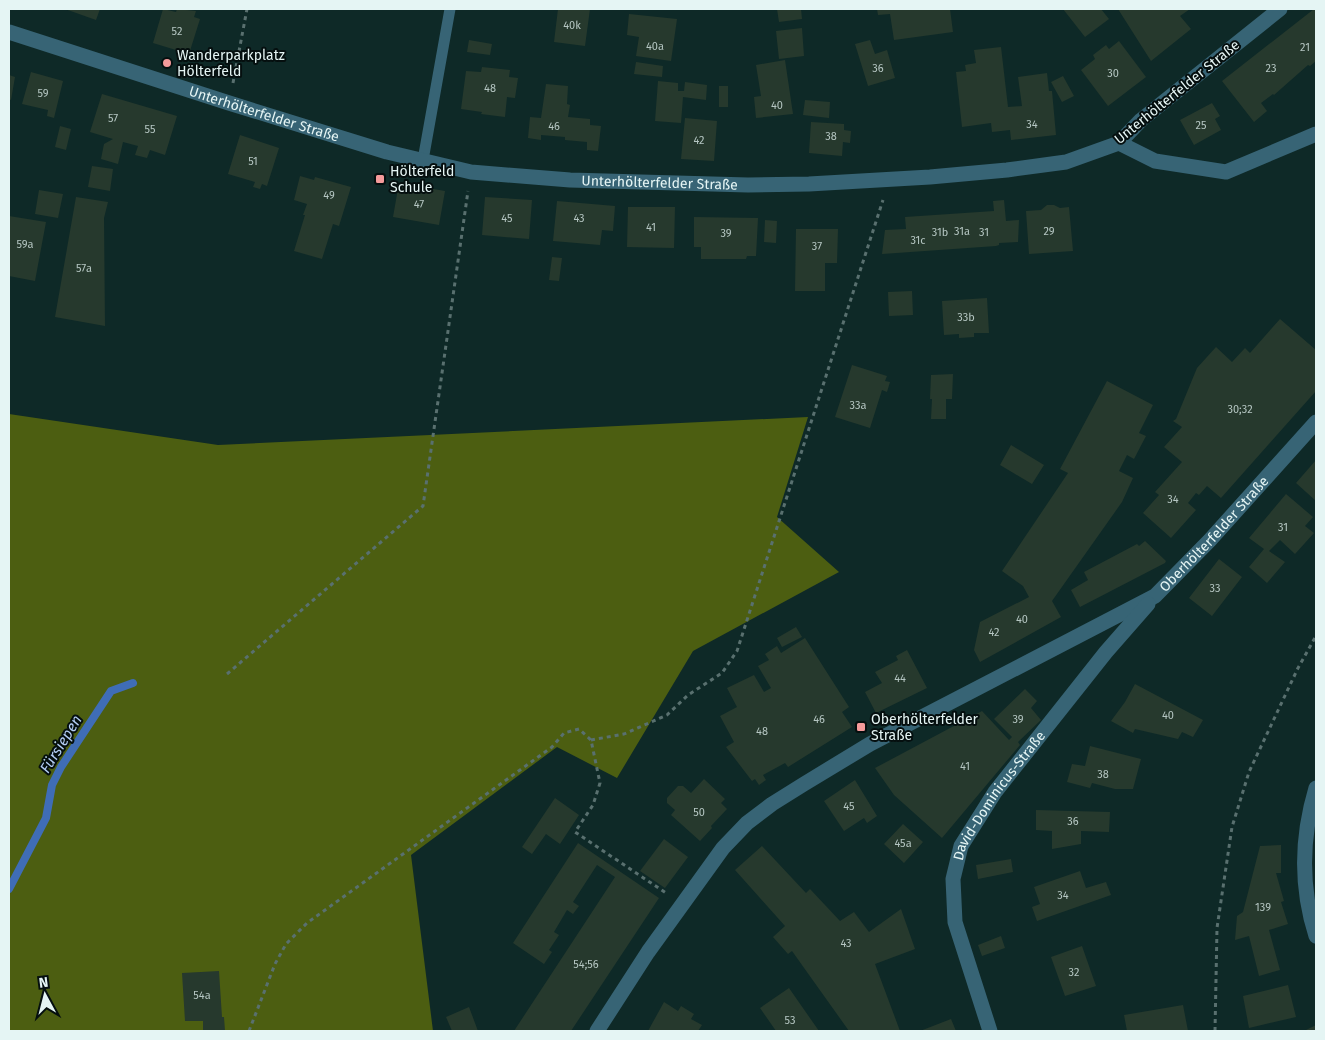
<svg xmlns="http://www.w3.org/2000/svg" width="1325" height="1040" font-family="'Fira Sans',sans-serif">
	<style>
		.forest { fill: #4c5e11 }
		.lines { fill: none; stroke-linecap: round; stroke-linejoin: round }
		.stream { stroke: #3f6db6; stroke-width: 8 }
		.building { fill: #26392d }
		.path { stroke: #59706f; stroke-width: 3; stroke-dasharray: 4 4; stroke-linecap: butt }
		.lane { stroke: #376475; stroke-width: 11 }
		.street { stroke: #376475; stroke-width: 15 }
		.poi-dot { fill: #f59b9b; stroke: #050f0f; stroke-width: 2 }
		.labels { text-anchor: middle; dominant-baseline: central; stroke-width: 4; stroke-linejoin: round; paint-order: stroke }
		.number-label { font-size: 11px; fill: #b5c6c2 }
		.poi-label { font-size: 14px; fill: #e5f5f4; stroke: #050f0f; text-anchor: start }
		.street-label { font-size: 14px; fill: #e5f5f4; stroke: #050f0f }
		.water-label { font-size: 15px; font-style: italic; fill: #b3cdf4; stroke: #050f0f }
	</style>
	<rect width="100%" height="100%" fill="#0e2927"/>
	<path class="forest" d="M 9,414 L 218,445 L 808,417 L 777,517 L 839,572 L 693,651 L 617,778 L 557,747 L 411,855 L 433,1031 L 9,1031 Z"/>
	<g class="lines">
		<path class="stream" d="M 9,889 L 46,818 L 52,785 L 61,767 L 111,691 L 133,683"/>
	</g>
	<path class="building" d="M 65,9 L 100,9 L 96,20 Z
		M 163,9 L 176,12 L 177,9 L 196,11 L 194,17 L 200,19 L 189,54 L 153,43 Z
		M 558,9 L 590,9 L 585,46 L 554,42 Z
		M 777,9 L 801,9 L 802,19 L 779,22 Z
		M 877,9 L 950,9 L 953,32 L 894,40 L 890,14 L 878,15 Z
		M 1063,9 L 1101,9 L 1109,19 L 1085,37 Z
		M 1118,9 L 1190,9 L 1180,16 L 1191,29 L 1151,61 Z
		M 1314,9 L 1316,9 L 1316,61 L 1310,66 L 1308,65 L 1274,95 L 1273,94 L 1261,103 L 1267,111 L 1254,122 L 1222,81 Z
		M 629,14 L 677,19 L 671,61 L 636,56 L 639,37 L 627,35 Z
		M 802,28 L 804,56 L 779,59 L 776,31 Z
		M 469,40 L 492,44 L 490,55 L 467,52 Z
		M 870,40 L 875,54 L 887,50 L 895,78 L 868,86 L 855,44 Z
		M 1119,41 L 1146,77 L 1108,106 L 1081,70 L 1095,59 L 1093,55 L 1106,45 L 1109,49 Z
		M 1001,47 L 1008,107 L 1022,106 L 1018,77 L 1047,73 L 1049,91 L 1052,91 L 1056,135 L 1011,140 L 1010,130 L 992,132 L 991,123 L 962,127 L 956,72 L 966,71 L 965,65 L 976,63 L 974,50 Z
		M 785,60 L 793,114 L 756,118 L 754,97 L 761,96 L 756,65 Z
		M 636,62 L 663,66 L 662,77 L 634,74 Z
		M 482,67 L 510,70 L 509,77 L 518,78 L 515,98 L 507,97 L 505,117 L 481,114 L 482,112 L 461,109 L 466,71 L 481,72 Z
		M 31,72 L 63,81 L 54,118 L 47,116 L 48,110 L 22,104 Z
		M 9,75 L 15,77 L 11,100 L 9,99 Z
		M 1063,76 L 1074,96 L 1062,102 L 1051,82 Z
		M 658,81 L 678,83 L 678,91 L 684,91 L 685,82 L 707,85 L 706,100 L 683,97 L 681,123 L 655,121 Z
		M 546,84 L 568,86 L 567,104 L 570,105 L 568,117 L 590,119 L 590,125 L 601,126 L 598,151 L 587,150 L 587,142 L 565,140 L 565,137 L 541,135 L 541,140 L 528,138 L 530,117 L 541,118 Z
		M 719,86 L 728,86 L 728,107 L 719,107 Z
		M 102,94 L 177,116 L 165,155 L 150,150 L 147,158 L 135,155 L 138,146 L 123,142 L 118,164 L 101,159 L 104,144 L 113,139 L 90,132 Z
		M 805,100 L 830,102 L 829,118 L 803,115 Z
		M 1212,103 L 1220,116 L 1215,119 L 1221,130 L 1194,145 L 1180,120 Z
		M 685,118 L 717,121 L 714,161 L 681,159 Z
		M 811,122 L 844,124 L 844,130 L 851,131 L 850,143 L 843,142 L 842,156 L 809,153 Z
		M 60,126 L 71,129 L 66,150 L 55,147 Z
		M 240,135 L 279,148 L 267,186 L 262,184 L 260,189 L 253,187 L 255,182 L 228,174 Z
		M 92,166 L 113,169 L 110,191 L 88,187 Z
		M 300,176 L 314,180 L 315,177 L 351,187 L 339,226 L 333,224 L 322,259 L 294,251 L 305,215 L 303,215 L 307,204 L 294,200 Z
		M 399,183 L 445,191 L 439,225 L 393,217 Z
		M 39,190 L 63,194 L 58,218 L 35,214 Z
		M 76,197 L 108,202 L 104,218 L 105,326 L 55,317 Z
		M 485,197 L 532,200 L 529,239 L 482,235 Z
		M 1004,200 L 1006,221 L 1019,220 L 1018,242 L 999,243 L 999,245 L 996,246 L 882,254 L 885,230 L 906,229 L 905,217 L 994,211 L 993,201 Z
		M 557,201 L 615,206 L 613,231 L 602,230 L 600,245 L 553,241 Z
		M 1047,205 L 1054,205 L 1060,208 L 1069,207 L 1073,251 L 1029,254 L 1026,211 L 1041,210 Z
		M 628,207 L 675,207 L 674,248 L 627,247 Z
		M 9,216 L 46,222 L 35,281 L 9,276 Z
		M 694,217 L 758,218 L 756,256 L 747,256 L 746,259 L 701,259 L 701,247 L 694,247 Z
		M 765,220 L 777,221 L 776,243 L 764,242 Z
		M 796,229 L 838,229 L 837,263 L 825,263 L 825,291 L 795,291 Z
		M 552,257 L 562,258 L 559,281 L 549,280 Z
		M 912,291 L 913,315 L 889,316 L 888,292 Z
		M 987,298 L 989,333 L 974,333 L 974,337 L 959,338 L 959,334 L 944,335 L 942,301 Z
		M 1280,319 L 1316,350 L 1316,391 L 1221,498 L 1207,486 L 1199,495 L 1196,493 L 1188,503 L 1196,510 L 1171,538 L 1143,513 L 1159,495 L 1155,492 L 1182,462 L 1164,447 L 1182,427 L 1173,421 L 1176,419 L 1197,368 L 1216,347 L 1232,362 L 1245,348 L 1250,353 Z
		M 852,365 L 887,376 L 885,381 L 890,382 L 887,392 L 882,390 L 870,428 L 835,417 Z
		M 953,374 L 952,399 L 946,399 L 946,419 L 931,419 L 932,399 L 930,399 L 931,375 Z
		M 1107,381 L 1153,405 L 1139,433 L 1146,436 L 1134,459 L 1127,455 L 1119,471 L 1133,478 L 1122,502 L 1052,601 L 1061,617 L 980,662 L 974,650 L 980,622 L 1029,597 L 1023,586 L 1002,571 L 1068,473 L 1060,469 Z
		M 1011,445 L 1044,465 L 1032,484 L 1000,465 Z
		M 1316,460 L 1316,501 L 1296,483 Z
		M 1286,494 L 1313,517 L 1305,526 L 1314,533 L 1295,554 L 1280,540 L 1269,551 L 1285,562 L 1267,583 L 1249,567 L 1264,549 L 1249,538 Z
		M 1145,541 L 1166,561 L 1165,563 L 1080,607 L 1071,590 L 1088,580 L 1084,572 L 1137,544 L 1139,546 Z
		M 1219,559 L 1242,577 L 1212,616 L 1189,598 Z
		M 796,627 L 802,637 L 782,647 L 777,638 Z
		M 805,638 L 849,707 L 842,712 L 852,727 L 788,767 L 785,763 L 763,775 L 766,780 L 759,785 L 755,779 L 752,781 L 726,747 L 734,742 L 720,716 L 737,707 L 727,688 L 754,675 L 764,692 L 771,688 L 758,666 L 769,660 L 765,654 L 777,646 L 781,653 Z
		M 907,650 L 927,688 L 876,713 L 865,692 L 882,683 L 875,672 L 898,660 L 896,656 Z
		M 1135,684 L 1203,720 L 1193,737 L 1182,732 L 1178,739 L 1135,729 L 1133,733 L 1111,721 L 1125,702 Z
		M 1025,689 L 1037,701 L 1031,708 L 1041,720 L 1018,742 L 1020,745 L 942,838 L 894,795 L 875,768 L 982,711 L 1009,740 L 1012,737 L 994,719 Z
		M 1090,746 L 1141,759 L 1133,789 L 1115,789 L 1092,783 L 1090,788 L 1067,782 L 1072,764 L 1085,766 Z
		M 704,779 L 725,799 L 721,803 L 727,809 L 711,826 L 712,828 L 700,841 L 671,815 L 675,810 L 667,803 L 667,798 L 678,786 L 683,786 L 691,793 Z
		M 855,780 L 877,816 L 867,823 L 864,818 L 844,831 L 824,801 Z
		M 555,798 L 579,815 L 560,844 L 546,834 L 532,854 L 522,847 Z
		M 1036,810 L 1110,812 L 1109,832 L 1081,831 L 1081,844 L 1052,849 L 1052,831 L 1036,830 Z
		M 903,824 L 923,842 L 904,863 L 884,844 Z
		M 664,839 L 688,857 L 665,888 L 640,871 Z
		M 578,843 L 659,898 L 571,1031 L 514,1031 L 615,877 L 597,865 L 573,902 L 579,906 L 573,914 L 567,910 L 554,932 L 559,935 L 549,950 L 552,952 L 544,964 L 513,943 Z
		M 1281,845 L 1281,873 L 1276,873 L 1284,901 L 1281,902 L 1288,924 L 1269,930 L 1280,970 L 1259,976 L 1249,936 L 1235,940 L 1237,916 L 1243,912 L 1260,846 Z
		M 762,846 L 806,893 L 810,889 L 840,921 L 854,912 L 869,932 L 901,909 L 915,949 L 875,964 L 900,1031 L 849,1031 L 792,951 L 788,954 L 773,937 L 785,926 L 735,870 Z
		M 1011,859 L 1013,872 L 978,879 L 976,865 Z
		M 1080,871 L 1086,888 L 1106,882 L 1111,895 L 1037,921 L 1032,907 L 1040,904 L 1034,887 Z
		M 1001,936 L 1005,948 L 982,956 L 978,945 Z
		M 1082,946 L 1096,986 L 1065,996 L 1051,957 Z
		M 219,971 L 222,1017 L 224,1017 L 225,1031 L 203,1031 L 203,1021 L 185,1021 L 182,973 Z
		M 1288,985 L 1296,1017 L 1249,1028 L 1243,996 Z
		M 789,988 L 819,1031 L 776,1031 L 760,1008 Z
		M 664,1002 L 678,1011 L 681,1006 L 694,1014 L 691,1019 L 702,1025 L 698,1031 L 648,1031 Z
		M 1183,1005 L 1188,1031 L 1127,1031 L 1124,1015 Z
		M 469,1007 L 478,1031 L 452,1031 L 446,1017 Z
		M 951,1019 L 956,1031 L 920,1031 Z
		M 1316,1025 L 1316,1031 L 1304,1031 Z"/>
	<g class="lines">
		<path class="path" d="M 233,83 L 247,9
			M 227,674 L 423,506 L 468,191
			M 591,740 L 624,734 L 667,715 L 688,695 L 722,673 L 737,651 L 883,200
			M 249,1031 L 275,964 L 286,944 L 307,923 L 552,747 L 564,733 L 579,729 L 591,740 L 600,783 L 593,805 L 575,832 L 666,893
			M 1215,1031 L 1217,928 L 1232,827 L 1249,772 L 1298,668 L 1316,636"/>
		<path class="lane" d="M 423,160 L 450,9"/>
		<g class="street">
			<path id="s1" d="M 9,32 L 229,103 L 387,152 L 471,172 L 570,180 L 748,185 L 809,184 L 930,177 L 1007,170 L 1066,162 L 1119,143 L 1141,120 L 1280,9"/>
			<path d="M 1119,143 L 1155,161 L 1226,172 L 1316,134"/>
			<path d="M 1316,788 C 1301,838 1300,886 1316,936"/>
			<path id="s2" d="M 597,1031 L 648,952 L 723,848 L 747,823 L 772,804 L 804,784 L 870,744 L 1155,596 L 1210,540 L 1316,422"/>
			<path id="s3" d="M 990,1031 L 955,922 L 953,879 L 961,846 L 995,792 L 1106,652 L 1148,604"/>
		</g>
	</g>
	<g class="poi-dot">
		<circle cx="167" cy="63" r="5"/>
		<rect x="375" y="174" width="10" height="10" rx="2.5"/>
		<rect x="856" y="722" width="10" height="10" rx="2.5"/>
	</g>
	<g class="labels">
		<g class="number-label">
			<text x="572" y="25">40k</text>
			<text x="177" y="31">52</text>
			<text x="655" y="46">40a</text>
			<text x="1305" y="47">21</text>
			<text x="878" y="68">36</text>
			<text x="1271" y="68">23</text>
			<text x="1113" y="73">30</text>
			<text x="490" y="88">48</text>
			<text x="43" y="93">59</text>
			<text x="777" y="105">40</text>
			<text x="113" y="118">57</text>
			<text x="1032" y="124">34</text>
			<text x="1201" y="125">25</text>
			<text x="554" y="126">46</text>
			<text x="150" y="129">55</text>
			<text x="831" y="136">38</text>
			<text x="699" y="140">42</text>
			<text x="253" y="161">51</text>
			<text x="329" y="195">49</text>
			<text x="419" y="204">47</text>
			<text x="507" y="218">45</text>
			<text x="579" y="218">43</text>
			<text x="651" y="227">41</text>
			<text x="962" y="231">31a</text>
			<text x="1049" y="231">29</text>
			<text x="940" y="232">31b</text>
			<text x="984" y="232">31</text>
			<text x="726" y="233">39</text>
			<text x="918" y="240">31c</text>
			<text x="25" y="244">59a</text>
			<text x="817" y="246">37</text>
			<text x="84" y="268">57a</text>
			<text x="966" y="317">33b</text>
			<text x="858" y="405">33a</text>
			<text x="1240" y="409">30;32</text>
			<text x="1173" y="499">34</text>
			<text x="1283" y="527">31</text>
			<text x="1215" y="588">33</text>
			<text x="1022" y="619">40</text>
			<text x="994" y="632">42</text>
			<text x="900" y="678">44</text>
			<text x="1168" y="715">40</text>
			<text x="819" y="719">46</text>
			<text x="1018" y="719">39</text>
			<text x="762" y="731">48</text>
			<text x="965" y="766">41</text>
			<text x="1103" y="774">38</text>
			<text x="849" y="806">45</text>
			<text x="699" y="812">50</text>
			<text x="1073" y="821">36</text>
			<text x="903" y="843">45a</text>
			<text x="1063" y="895">34</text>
			<text x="1263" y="907">139</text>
			<text x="846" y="943">43</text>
			<text x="586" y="964">54;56</text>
			<text x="1074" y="972">32</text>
			<text x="202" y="995">54a</text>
			<text x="790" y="1020">53</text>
		</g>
		<g class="poi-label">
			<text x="177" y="55">Wanderparkplatz<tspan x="177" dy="16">Hölterfeld</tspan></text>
			<text x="390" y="171">Hölterfeld<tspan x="390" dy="16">Schule</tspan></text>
			<text x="871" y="719">Oberhölterfelder<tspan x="871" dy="16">Straße</tspan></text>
		</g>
		<g class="street-label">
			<text transform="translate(1177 92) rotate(-39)">Unterhölterfelder Straße</text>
			<text stroke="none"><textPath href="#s1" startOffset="268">Unterhölterfelder Straße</textPath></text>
			<text stroke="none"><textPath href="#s1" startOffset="672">Unterhölterfelder Straße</textPath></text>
			<text stroke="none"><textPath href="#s2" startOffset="810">Oberhölterfelder Straße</textPath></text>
			<text stroke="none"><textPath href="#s3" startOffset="254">David-Dominicus-Straße</textPath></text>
		</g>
		<g class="water-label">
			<text transform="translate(61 744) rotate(-58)">Fürsiepen</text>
		</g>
	</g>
	<rect width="1325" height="1040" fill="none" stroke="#e5f5f4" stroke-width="20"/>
	<g transform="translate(45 995) rotate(353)" stroke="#050f0f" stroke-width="4" paint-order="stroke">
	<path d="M0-4L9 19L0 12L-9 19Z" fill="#e5f5f4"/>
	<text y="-8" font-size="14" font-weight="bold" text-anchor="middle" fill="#e5f5f4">N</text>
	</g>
</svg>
